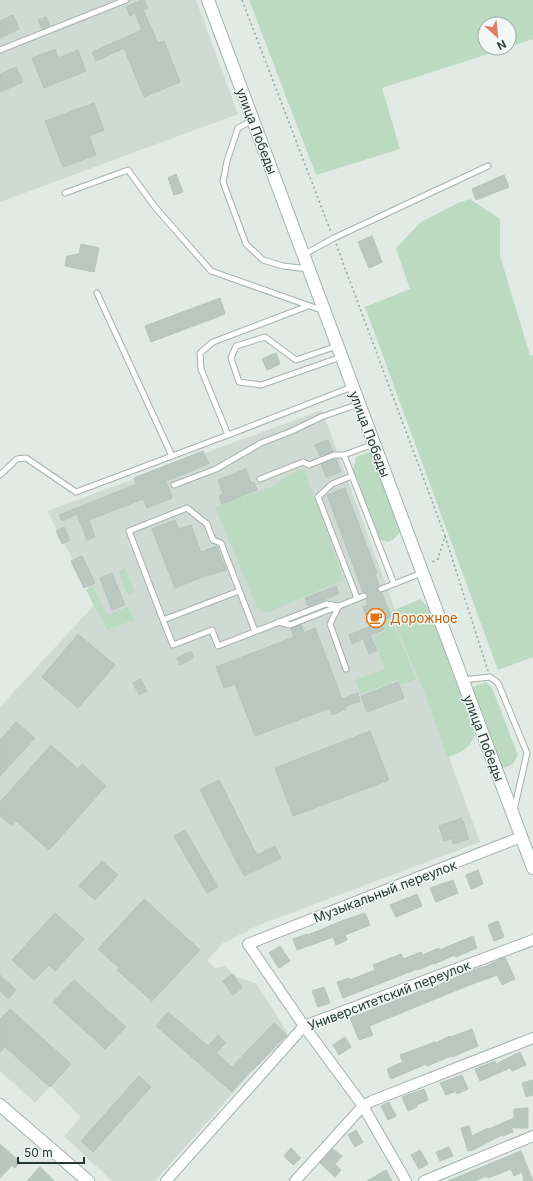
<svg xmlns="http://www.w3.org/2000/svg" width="533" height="1181" font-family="Inter,sans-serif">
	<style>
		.built { fill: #d0dad4 }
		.green { fill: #bcd9c2 }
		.building { fill: #bac7c1; stroke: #b4c3bc }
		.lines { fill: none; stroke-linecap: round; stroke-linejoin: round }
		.service-casing { stroke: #a4b1ab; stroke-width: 7 }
		.minor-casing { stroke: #a4b1ab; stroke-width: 12 }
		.secondary-casing { stroke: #a1b4ac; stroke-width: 14 }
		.path { stroke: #85aa9b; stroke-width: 1.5; stroke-dasharray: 2 3; stroke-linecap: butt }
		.service { stroke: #fff; stroke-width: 5 }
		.minor { stroke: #fff; stroke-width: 10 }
		.secondary { stroke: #fff; stroke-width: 12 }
		.labels { text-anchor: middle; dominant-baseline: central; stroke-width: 3; stroke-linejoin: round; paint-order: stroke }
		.street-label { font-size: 13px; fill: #233931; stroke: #f1f7f4 }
		.food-label { font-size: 13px; fill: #c56008; stroke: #f1f7f4; text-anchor: start }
	</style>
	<rect width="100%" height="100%" fill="#e1eae5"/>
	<path class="built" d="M 0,0 L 196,0 L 238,114 L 0,202 Z
		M 322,410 L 480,842 L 259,925 L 223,943 L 207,961 L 215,968 L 225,966 L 236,977 L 256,983 L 287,1032 L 155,1181 L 112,1181 L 64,1136 L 81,1117 L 50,1086 L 35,1103 L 0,1071 L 0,707 L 96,603 L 47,511 Z"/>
	<path class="green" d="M 249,0 L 533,0 L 533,39 L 509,47 L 509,24 L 485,24 L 485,48 L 507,48 L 382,88 L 400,149 L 316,175 Z
		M 470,199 L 500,219 L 500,256 L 530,355 L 533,355 L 533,657 L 498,670 L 365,307 L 410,289 L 396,248 L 421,222 L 458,203 Z
		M 372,451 L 402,530 L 393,540 L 387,542 L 380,539 L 353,469 L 356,457 Z
		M 304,469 L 344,580 L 268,612 L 262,612 L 258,609 L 215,507 L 276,485 L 288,475 Z
		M 125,568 L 135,592 L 128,595 L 118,571 Z
		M 93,587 L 107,615 L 128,607 L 134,620 L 107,630 L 86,590 Z
		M 420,599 L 429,608 L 475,735 C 471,748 460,753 447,757 L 425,694 L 390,612 Z
		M 391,618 L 416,679 L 400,685 L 398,680 L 361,694 L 355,680 L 385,669 L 372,636 L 385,631 L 382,621 Z
		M 486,682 L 492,688 L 518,755 L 513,764 L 497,771 L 463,695 L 473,687 Z"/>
	<path class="building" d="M 141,0 L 144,0 L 148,8 L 143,10 L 158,43 L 164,41 L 180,82 L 144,97 L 124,48 L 96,61 L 92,52 L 142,30 L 135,13 L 130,16 L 126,7 Z
		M 13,15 L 19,29 L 0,38 L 0,21 Z
		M 46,17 L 50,26 L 42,29 L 38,20 Z
		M 55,49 L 58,58 L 78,50 L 86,71 L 44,88 L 32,58 Z
		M 16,67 L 23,82 L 0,92 L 0,74 Z
		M 94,103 L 104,130 L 89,136 L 96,155 L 63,167 L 45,121 Z
		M 176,174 L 183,192 L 174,195 L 168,178 Z
		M 504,175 L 509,187 L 476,200 L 472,189 Z
		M 372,236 L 382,262 L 369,268 L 358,242 Z
		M 81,244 L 99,248 L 94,272 L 65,266 L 67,256 L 79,254 Z
		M 220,298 L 225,314 L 151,342 L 145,326 Z
		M 276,353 L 280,364 L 267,370 L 262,359 Z
		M 328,440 L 333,451 L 320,456 L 315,445 Z
		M 203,451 L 209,464 L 166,481 L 172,498 L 147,508 L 143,499 L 89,520 L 95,537 L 87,540 L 77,514 L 62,521 L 59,515 L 137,484 L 134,478 Z
		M 336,459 L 341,472 L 326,477 L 321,464 Z
		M 246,469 L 251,483 L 254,482 L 257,490 L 222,504 L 219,496 L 223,494 L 218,480 Z
		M 345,488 L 377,573 L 375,573 L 379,585 L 377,590 L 379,592 L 382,593 L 391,617 L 380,620 L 384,630 L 370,635 L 377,651 L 369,654 L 363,639 L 352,644 L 349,635 L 370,626 L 363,607 L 368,605 L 366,599 L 368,595 L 366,593 L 363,592 L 327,495 Z
		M 175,520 L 179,529 L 191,525 L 201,552 L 217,546 L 226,570 L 210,575 L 210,574 L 175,588 L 152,529 Z
		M 64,527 L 70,540 L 62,544 L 56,531 Z
		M 82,556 L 95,583 L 84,588 L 71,561 Z
		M 112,573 L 125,605 L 112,610 L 100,578 Z
		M 336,586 L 339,594 L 308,606 L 305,598 Z
		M 301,625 L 304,633 L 315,628 L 342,699 L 358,693 L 360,701 L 345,707 L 346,709 L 332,715 L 330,708 L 255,736 L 235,684 L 224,688 L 216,667 L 294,637 L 291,629 Z
		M 78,634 L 115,665 L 78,708 L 42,677 Z
		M 191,651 L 194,658 L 180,665 L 177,658 Z
		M 140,679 L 147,691 L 139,695 L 133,683 Z
		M 398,682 L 404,698 L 367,712 L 361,696 Z
		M 16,722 L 35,738 L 0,776 L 0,740 Z
		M 370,731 L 389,780 L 293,816 L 275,768 Z
		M 51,745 L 78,769 L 82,764 L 106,786 L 49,850 L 16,821 L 12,826 L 0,816 L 0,802 Z
		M 219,780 L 257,855 L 275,846 L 281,858 L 244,876 L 200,790 Z
		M 462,818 L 469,839 L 453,844 L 452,838 L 444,841 L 439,826 Z
		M 185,830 L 218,887 L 207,893 L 174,836 Z
		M 102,861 L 118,875 L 95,900 L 79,886 Z
		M 478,870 L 483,884 L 471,889 L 466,875 Z
		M 453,880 L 458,893 L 436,902 L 430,888 Z
		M 417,894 L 422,906 L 396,917 L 390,905 Z
		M 144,899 L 200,950 L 152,1001 L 117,970 L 119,968 L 98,949 Z
		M 55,913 L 84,939 L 55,971 L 49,965 L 34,980 L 12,960 Z
		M 365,913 L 370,925 L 345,935 L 347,940 L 336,945 L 333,937 L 297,950 L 293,939 L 307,934 L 308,935 L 339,922 Z
		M 498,921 L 504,937 L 494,941 L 488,925 Z
		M 473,936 L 477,948 L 456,957 L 455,955 L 434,964 L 434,963 L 418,970 L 417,969 L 343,998 L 337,982 L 349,978 L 350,980 L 375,970 L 373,965 L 401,954 L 403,959 L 421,952 L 423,955 L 439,948 L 440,950 Z
		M 280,946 L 290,961 L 279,968 L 269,953 Z
		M 505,957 L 515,979 L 502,985 L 497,975 L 467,986 L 369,1026 L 373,1035 L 359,1040 L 350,1018 L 423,990 L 423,992 L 461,975 L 482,967 L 482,968 Z
		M 233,974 L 242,988 L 233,995 L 223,981 Z
		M 0,975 L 16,990 L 8,999 L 0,991 Z
		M 74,980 L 126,1027 L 105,1049 L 53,1002 Z
		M 324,987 L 330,1003 L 318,1007 L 312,991 Z
		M 10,1009 L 71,1064 L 50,1087 L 5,1047 L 0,1052 L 0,1019 Z
		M 168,1012 L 208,1046 L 218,1035 L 226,1043 L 216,1053 L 232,1067 L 274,1023 L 287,1035 L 253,1070 L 252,1069 L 232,1092 L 156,1026 Z
		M 472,1029 L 478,1046 L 452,1057 L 451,1056 L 427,1066 L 426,1064 L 391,1079 L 387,1069 L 403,1062 L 400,1055 L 435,1042 L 436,1043 L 450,1036 L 451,1037 Z
		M 345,1037 L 351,1047 L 339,1055 L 333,1045 Z
		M 520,1052 L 526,1065 L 512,1071 L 510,1068 L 480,1081 L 475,1069 L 495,1061 L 496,1064 Z
		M 462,1075 L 468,1089 L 457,1094 L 456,1091 L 446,1095 L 440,1083 Z
		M 139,1076 L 151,1087 L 93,1152 L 81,1141 Z
		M 533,1080 L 533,1095 L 526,1097 L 522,1083 Z
		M 424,1089 L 428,1100 L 416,1105 L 417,1107 L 408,1111 L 402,1097 Z
		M 389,1102 L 396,1116 L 388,1120 L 381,1106 Z
		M 528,1108 L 528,1128 L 511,1128 L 513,1132 L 503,1136 L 502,1135 L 475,1149 L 468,1151 L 461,1128 L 469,1126 L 472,1136 L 488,1128 L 489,1129 L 514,1118 L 514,1109 Z
		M 356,1130 L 363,1142 L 355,1147 L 348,1135 Z
		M 0,1144 L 20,1162 L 15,1168 L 12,1165 L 0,1178 Z
		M 449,1147 L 453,1156 L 440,1161 L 436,1152 Z
		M 291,1148 L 301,1158 L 293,1165 L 284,1156 Z
		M 333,1149 L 342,1156 L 335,1164 L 341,1170 L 335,1177 L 320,1163 Z
		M 420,1150 L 428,1164 L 419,1169 L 411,1155 Z
		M 521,1151 L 533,1181 L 524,1181 L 522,1172 L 514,1176 L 511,1169 L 488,1178 L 487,1176 L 474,1181 L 448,1181 Z
		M 40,1167 L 54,1181 L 27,1181 Z
		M 386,1170 L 392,1181 L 367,1181 Z"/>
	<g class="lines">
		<defs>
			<path id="service" d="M 0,50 L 126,0
				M 253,120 L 238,128 L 227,161 L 223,182 L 246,244 L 263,260 L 283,266 L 308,269
				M 65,193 L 128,170 L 155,207 L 211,271 L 324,311
				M 303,255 L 334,238 L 488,166
				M 97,293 L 172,456
				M 308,306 L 213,342 L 200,353 L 201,369 L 228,435 L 352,387
				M 337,346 L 296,360 L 265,337 L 236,346 L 231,358 L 239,382 L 261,385 L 341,357
				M 374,444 L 344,455 L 394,584
				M 0,475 L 17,459 L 26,458 L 76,492 L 228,435
				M 352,476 L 332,484 L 318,497 L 357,598
				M 260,479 L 303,462 L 309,465 L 334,455 L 344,455
				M 174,485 L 216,469 L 261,443 L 292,431 L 321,417 L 359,404
				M 381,589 L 422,573
				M 239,591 L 163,620 L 173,645 L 212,630 L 218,646 L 326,604 L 339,606 L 364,596
				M 163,620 L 129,531 L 187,508 L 207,524 L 213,540 L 221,543 L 255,631
				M 278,622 L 290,625 L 339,606 L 330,624 L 346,669
				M 463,680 L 490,677 L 498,683 L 527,753 L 514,810"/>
			<path id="minor" d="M 166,1181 L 304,1026 L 533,940
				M 295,1181 L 363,1106 L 372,1101 L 533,1038
				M 406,1181 L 363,1106 L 304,1026 L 248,944 L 521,837
				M 424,1181 L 533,1136"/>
			<path id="secondary" d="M 208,0 L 533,868
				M 0,1105 L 88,1181"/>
		</defs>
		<use href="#service" class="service-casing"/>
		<use href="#minor" class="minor-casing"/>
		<use href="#secondary" class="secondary-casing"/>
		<path class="path" d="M 242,0 L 331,232
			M 336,244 L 445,536 L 438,559 L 430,563
			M 445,536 L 488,671"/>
		<use href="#service" class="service"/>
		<use href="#minor" class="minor"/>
		<use href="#secondary" class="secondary"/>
	</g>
	<defs>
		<symbol id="cafe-ring" viewBox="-11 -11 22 22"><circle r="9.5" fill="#f1f7f4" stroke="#e8710a" stroke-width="1.5"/><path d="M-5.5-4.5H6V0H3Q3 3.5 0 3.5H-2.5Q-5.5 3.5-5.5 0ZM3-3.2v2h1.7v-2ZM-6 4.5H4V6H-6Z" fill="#e8710a"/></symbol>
	</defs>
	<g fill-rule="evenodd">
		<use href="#cafe-ring" x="365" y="607" width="22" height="22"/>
	</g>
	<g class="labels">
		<g class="street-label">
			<text transform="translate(257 131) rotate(69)">улица Победы</text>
			<text transform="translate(370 434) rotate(69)">улица Победы</text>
			<text transform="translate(484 738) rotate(69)">улица Победы</text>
			<text transform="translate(385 891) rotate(-21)">Музыкальный переулок</text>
			<text transform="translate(389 995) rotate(-21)">Университетский переулок</text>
		</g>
		<g class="food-label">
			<text x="390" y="618">Дорожное</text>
		</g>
	</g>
	<g transform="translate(497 36) rotate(153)"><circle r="19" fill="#f1f7f4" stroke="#9faba6"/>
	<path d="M0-3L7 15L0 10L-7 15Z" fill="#e27b67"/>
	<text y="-6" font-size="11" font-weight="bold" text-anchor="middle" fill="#233931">N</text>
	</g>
	<path d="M18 1157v6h66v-6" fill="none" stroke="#233931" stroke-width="2"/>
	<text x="24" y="1157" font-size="12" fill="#233931" stroke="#f1f7f4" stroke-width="3" paint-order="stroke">50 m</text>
</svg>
